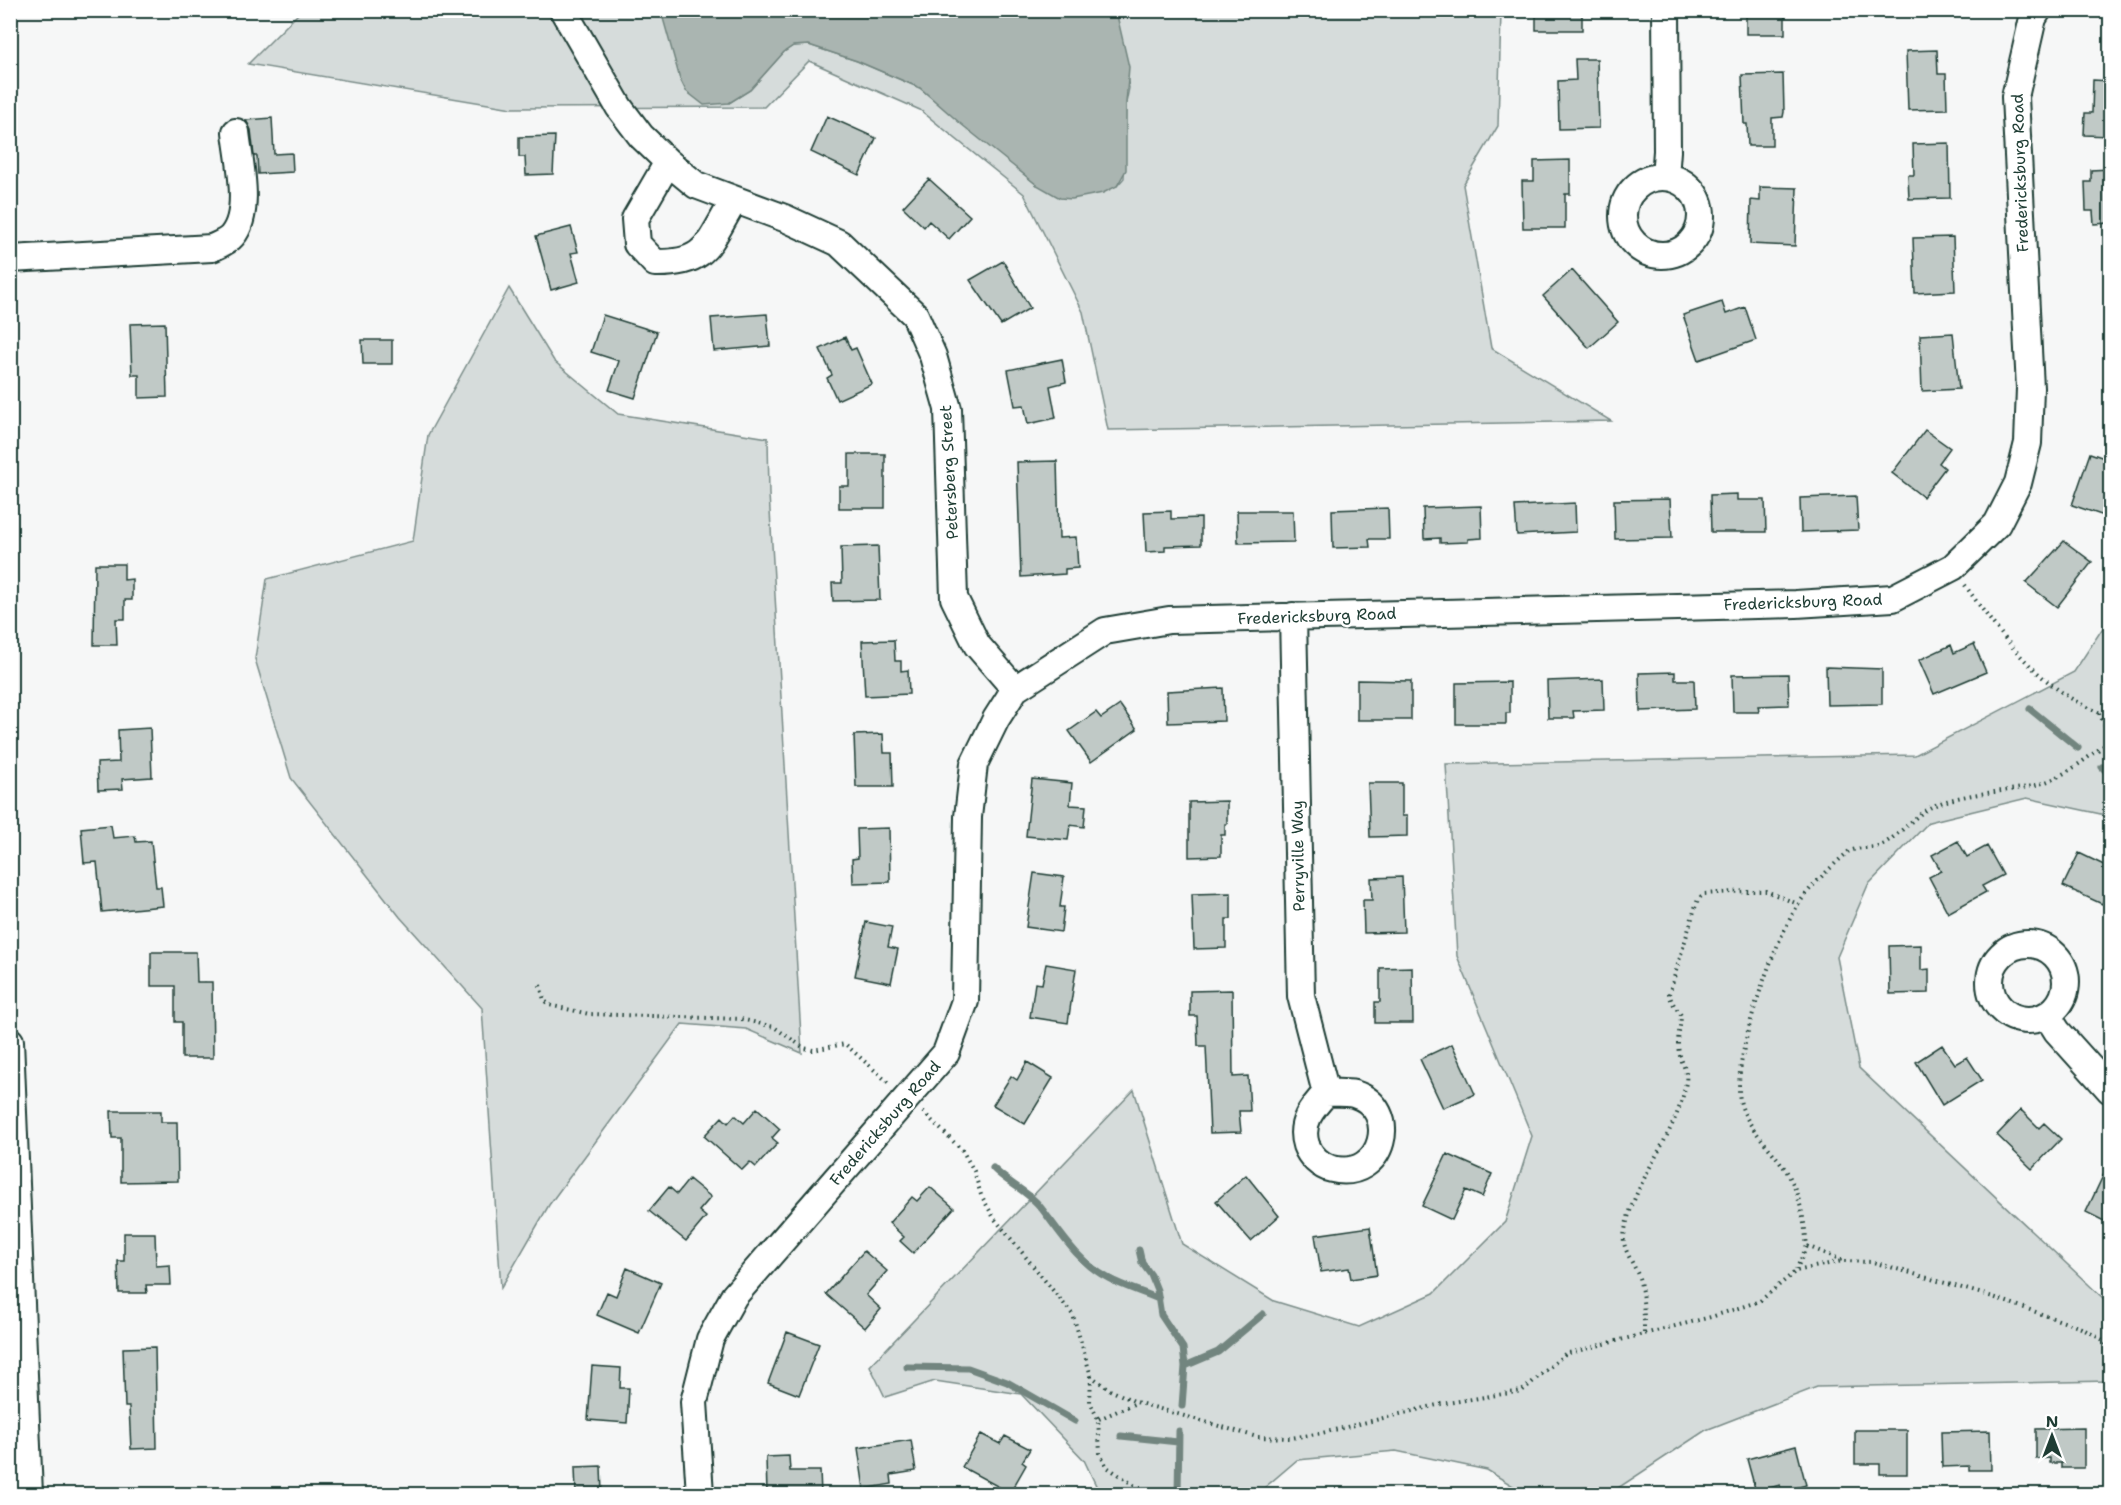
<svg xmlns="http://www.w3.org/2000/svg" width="2121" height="1505" font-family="'Shantell Sans',sans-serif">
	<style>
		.green { fill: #d6dcdb; stroke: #7a8c88; stroke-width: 1.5 }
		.water { fill: #aab5b1; stroke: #72857f; stroke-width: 1.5 }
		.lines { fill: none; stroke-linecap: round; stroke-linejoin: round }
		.stream { stroke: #72857f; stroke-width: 7 }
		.building { fill: #c0c9c6; stroke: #1f3d34; stroke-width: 1.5 }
		.minor-casing { stroke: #1f3d34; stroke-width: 30 }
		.path { stroke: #1f3d34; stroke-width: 4; stroke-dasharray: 1.5 4.5; stroke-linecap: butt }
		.minor { stroke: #fff; stroke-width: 26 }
		.labels { text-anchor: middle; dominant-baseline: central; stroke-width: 5; stroke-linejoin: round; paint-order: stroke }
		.street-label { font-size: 16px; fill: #1f3d34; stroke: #fff }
	</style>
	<rect width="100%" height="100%" fill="#f6f7f7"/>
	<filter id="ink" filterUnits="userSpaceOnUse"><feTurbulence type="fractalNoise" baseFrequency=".0167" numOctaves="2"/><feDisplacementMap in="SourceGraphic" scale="12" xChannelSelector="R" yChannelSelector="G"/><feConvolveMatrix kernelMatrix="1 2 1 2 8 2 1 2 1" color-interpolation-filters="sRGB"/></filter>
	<g filter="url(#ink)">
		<path class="green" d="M 301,11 L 661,11 L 670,35 L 729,103 L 750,90 L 784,52 L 793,46 L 809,45 L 857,61 L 920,88 L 1037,185 L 1117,186 L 1124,178 L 1126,103 L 1129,88 L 1116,11 L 1501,11 L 1498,126 L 1463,185 L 1491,348 L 1611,421 L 1108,430 L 1083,312 L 1024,194 L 920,110 L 809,61 L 764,107 L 512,108 L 248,64 Z
			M 509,288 L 554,361 L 618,414 L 768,438 L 769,494 L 802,1053 L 746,1029 L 682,1024 L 549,1205 L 501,1288 L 482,1008 L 400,917 L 291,778 L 255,659 L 267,579 L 413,541 L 428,435 Z
			M 2110,617 L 2110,816 L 2027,798 L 1929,822 L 1868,885 L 1837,957 L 1859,1068 L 2104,1299 L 2109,1381 L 1817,1387 L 1706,1430 L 1609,1494 L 1526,1494 L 1487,1470 L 1396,1451 L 1297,1460 L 1257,1494 L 1100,1494 L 1084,1460 L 1021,1394 L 935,1381 L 885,1397 L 870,1366 L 1134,1090 L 1182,1244 L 1274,1301 L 1359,1327 L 1434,1293 L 1505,1222 L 1532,1136 L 1457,956 L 1446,764 L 1915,755 L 2074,672 Z"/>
		<path class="water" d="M 661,11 L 1116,11 L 1129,67 L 1126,103 L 1126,170 L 1117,186 L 1103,193 L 1072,199 L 1060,198 L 1037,185 L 961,124 L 920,88 L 857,61 L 809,45 L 793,46 L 784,52 L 750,90 L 729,103 L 704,105 L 686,91 L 680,79 Z"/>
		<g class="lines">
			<path class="stream" d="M 2030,709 L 2078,748
				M 2102,767 L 2110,775
				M 993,1168 C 1007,1183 1029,1191 1042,1209 C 1061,1234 1079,1263 1108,1278 C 1124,1287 1143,1292 1159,1299
				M 1139,1250 L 1142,1263 L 1151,1275 L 1157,1290 L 1161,1315 L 1183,1348 L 1185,1366 L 1182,1406
				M 1185,1366 L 1218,1352 L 1263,1314
				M 907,1367 L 968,1368 L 1007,1382 L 1075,1421
				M 1121,1436 L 1178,1442
				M 1178,1494 L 1179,1431"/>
		</g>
		<path class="building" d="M 1536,10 L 1582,10 L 1582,30 L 1536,30 Z
			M 1746,10 L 1785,10 L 1785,34 L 1746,34 Z
			M 1937,50 L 1938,74 L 1946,74 L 1947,109 L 1908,110 L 1906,51 Z
			M 1575,59 L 1597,59 L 1599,128 L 1559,129 L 1558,81 L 1576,80 Z
			M 1783,74 L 1784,112 L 1783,117 L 1772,118 L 1772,146 L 1748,146 L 1747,124 L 1744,124 L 1742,75 Z
			M 2093,80 L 2110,81 L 2110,136 L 2084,135 L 2085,113 L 2092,113 Z
			M 827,116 L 876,138 L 859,175 L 811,152 Z
			M 272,118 L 274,154 L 292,153 L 293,172 L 258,174 L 257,156 L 254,156 L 251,130 L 246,120 Z
			M 555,136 L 553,174 L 526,175 L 525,157 L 519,157 L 519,137 Z
			M 1949,143 L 1950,198 L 1909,199 L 1908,175 L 1914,175 L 1913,144 Z
			M 1570,160 L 1570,194 L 1565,194 L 1565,228 L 1523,228 L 1522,181 L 1534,181 L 1534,161 Z
			M 2110,169 L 2110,223 L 2094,224 L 2093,211 L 2086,211 L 2085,182 L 2091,182 L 2091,170 Z
			M 929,179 L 970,216 L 949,239 L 929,221 L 924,227 L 903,207 Z
			M 1760,187 L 1797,188 L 1795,246 L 1750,244 L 1751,200 L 1760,201 Z
			M 571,227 L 578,252 L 571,253 L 579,282 L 551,290 L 536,236 Z
			M 1953,237 L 1955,291 L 1915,293 L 1913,238 Z
			M 1003,261 L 1030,308 L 1001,325 L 970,280 Z
			M 1572,270 L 1618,322 L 1589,348 L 1543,296 Z
			M 1722,302 L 1726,314 L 1745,307 L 1756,340 L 1699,360 L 1683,315 Z
			M 767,314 L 770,346 L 714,351 L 711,318 Z
			M 603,315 L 657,332 L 635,398 L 609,390 L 619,361 L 591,352 Z
			M 165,323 L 167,397 L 139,398 L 139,375 L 132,375 L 130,324 Z
			M 1953,333 L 1959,389 L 1922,391 L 1920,335 Z
			M 845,337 L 851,350 L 856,348 L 872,384 L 837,400 L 827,378 L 832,375 L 820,349 Z
			M 362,340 L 392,340 L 392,364 L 363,364 Z
			M 1062,359 L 1066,382 L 1050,386 L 1056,418 L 1028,424 L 1024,405 L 1015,406 L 1008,370 Z
			M 1925,430 L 1950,448 L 1939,463 L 1945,468 L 1923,497 L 1892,473 Z
			M 2090,453 L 2110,460 L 2110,518 L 2072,505 Z
			M 849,454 L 885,454 L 885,508 L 839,508 L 839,486 L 849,486 Z
			M 1057,461 L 1059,538 L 1076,537 L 1078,568 L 1065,569 L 1065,574 L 1021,577 L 1017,462 Z
			M 1737,494 L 1737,500 L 1765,500 L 1766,532 L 1711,532 L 1710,495 Z
			M 1856,496 L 1858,530 L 1801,532 L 1800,498 Z
			M 1670,499 L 1672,538 L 1615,539 L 1614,500 Z
			M 1575,503 L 1576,532 L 1517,535 L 1515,506 Z
			M 1481,506 L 1482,538 L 1468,539 L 1468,542 L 1440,543 L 1440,538 L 1424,539 L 1423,508 Z
			M 1388,508 L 1389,539 L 1369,539 L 1370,547 L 1333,548 L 1332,510 Z
			M 1171,511 L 1171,519 L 1201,518 L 1201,545 L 1165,546 L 1165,551 L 1146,552 L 1144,512 Z
			M 1237,511 L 1293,511 L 1294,542 L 1238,543 Z
			M 2064,541 L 2092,562 L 2057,607 L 2026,583 Z
			M 878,546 L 880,600 L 833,601 L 832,583 L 842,583 L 841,547 Z
			M 95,564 L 124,564 L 124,580 L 132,579 L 132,600 L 125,600 L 125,619 L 116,619 L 117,645 L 94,645 Z
			M 894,640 L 895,661 L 901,661 L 901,671 L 908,670 L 909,694 L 865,696 L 862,641 Z
			M 1974,644 L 1986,672 L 1934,694 L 1919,660 L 1951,645 L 1954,653 Z
			M 1826,667 L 1882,669 L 1882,704 L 1827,705 Z
			M 1675,672 L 1675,680 L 1694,680 L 1695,709 L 1640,711 L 1639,673 Z
			M 1788,674 L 1789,705 L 1758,706 L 1759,712 L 1733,712 L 1732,675 Z
			M 1603,679 L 1604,710 L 1573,711 L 1574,718 L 1548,718 L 1547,681 Z
			M 1357,680 L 1411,681 L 1411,720 L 1357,720 Z
			M 1510,682 L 1510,713 L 1506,713 L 1506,724 L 1456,724 L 1456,683 Z
			M 1223,688 L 1224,721 L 1168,723 L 1167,691 Z
			M 1120,705 L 1137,729 L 1091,762 L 1069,731 L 1096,712 L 1101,718 Z
			M 150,728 L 152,777 L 122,779 L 123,789 L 98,790 L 97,763 L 119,762 L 118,730 Z
			M 883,734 L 884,753 L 892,753 L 893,787 L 856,787 L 854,735 Z
			M 1032,779 L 1072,783 L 1070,805 L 1086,806 L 1084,827 L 1070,825 L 1068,840 L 1026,836 Z
			M 1368,783 L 1402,783 L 1402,816 L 1407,816 L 1407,836 L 1370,837 Z
			M 1227,801 L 1227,824 L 1225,824 L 1225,835 L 1221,835 L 1221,856 L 1189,857 L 1189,802 Z
			M 111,825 L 113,838 L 135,836 L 136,842 L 151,841 L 156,887 L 161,887 L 163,906 L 102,912 L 97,862 L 84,863 L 81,828 Z
			M 889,828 L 890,882 L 853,883 L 852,859 L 858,858 L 857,829 Z
			M 1958,841 L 1967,857 L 1987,846 L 2003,875 L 1982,886 L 1986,892 L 1948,913 L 1929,877 L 1941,871 L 1932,855 Z
			M 2079,853 L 2110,868 L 2110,886 L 2102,904 L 2063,886 Z
			M 1034,873 L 1064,877 L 1060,907 L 1064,907 L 1061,932 L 1026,927 Z
			M 1402,877 L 1404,932 L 1364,933 L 1363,900 L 1372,900 L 1371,878 Z
			M 1231,893 L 1231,919 L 1226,919 L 1226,948 L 1194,949 L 1192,894 Z
			M 866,922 L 892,927 L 888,947 L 898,949 L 891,983 L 855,976 Z
			M 1921,945 L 1921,970 L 1929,969 L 1929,993 L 1890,994 L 1889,946 Z
			M 151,952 L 196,952 L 197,982 L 212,982 L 213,1058 L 182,1058 L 182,1022 L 175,1022 L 175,986 L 151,986 Z
			M 1046,964 L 1076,969 L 1068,1023 L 1030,1017 L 1035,983 L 1042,984 Z
			M 1412,967 L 1413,1023 L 1375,1023 L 1375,1002 L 1380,1002 L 1380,968 Z
			M 1232,990 L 1233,1077 L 1248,1076 L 1250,1111 L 1239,1111 L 1241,1132 L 1210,1133 L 1206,1046 L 1198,1046 L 1197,1016 L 1190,1016 L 1190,991 Z
			M 1452,1044 L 1475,1094 L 1443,1108 L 1420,1059 Z
			M 1942,1045 L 1955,1064 L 1967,1057 L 1982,1080 L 1942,1105 L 1916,1062 Z
			M 1027,1062 L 1053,1078 L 1025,1124 L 993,1105 L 1011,1076 L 1017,1080 Z
			M 757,1108 L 780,1129 L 772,1138 L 778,1143 L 756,1167 L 750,1162 L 742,1170 L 704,1136 L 722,1117 L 728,1123 L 735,1115 L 744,1123 Z
			M 2021,1110 L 2039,1128 L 2044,1123 L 2061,1139 L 2032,1169 L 1997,1135 Z
			M 111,1111 L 161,1111 L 161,1122 L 177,1122 L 178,1181 L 121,1182 L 121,1138 L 112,1138 Z
			M 1447,1154 L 1492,1174 L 1482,1197 L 1466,1190 L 1452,1220 L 1422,1206 Z
			M 2110,1161 L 2110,1224 L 2086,1212 Z
			M 1246,1175 L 1279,1216 L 1251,1241 L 1216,1201 Z
			M 689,1179 L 711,1197 L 699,1211 L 706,1217 L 686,1241 L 649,1211 L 669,1187 L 677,1194 Z
			M 930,1187 L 954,1208 L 913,1253 L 900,1241 L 904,1237 L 889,1223 L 912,1197 L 917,1201 Z
			M 1370,1227 L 1377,1275 L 1351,1279 L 1349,1268 L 1321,1272 L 1315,1235 Z
			M 124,1233 L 155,1233 L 156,1266 L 170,1265 L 171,1285 L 146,1285 L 147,1293 L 119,1293 L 118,1261 L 124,1261 Z
			M 864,1251 L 887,1271 L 866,1295 L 881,1309 L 865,1328 L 826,1294 Z
			M 627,1268 L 661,1283 L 639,1333 L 597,1315 L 607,1292 L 616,1296 Z
			M 787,1332 L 819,1344 L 799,1395 L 768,1383 Z
			M 155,1347 L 157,1448 L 131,1449 L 129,1407 L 125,1407 L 123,1348 Z
			M 592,1366 L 621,1368 L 620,1388 L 629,1388 L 627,1423 L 588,1420 Z
			M 2084,1428 L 2084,1468 L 2061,1468 L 2061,1463 L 2050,1463 L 2050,1458 L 2036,1459 L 2036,1429 Z
			M 1855,1430 L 1907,1430 L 1907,1474 L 1880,1474 L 1880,1464 L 1855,1464 Z
			M 1990,1431 L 1991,1470 L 1969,1470 L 1969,1466 L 1942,1467 L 1941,1432 Z
			M 981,1434 L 1000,1444 L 1005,1436 L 1030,1449 L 1022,1462 L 1026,1465 L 1010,1493 L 962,1467 Z
			M 911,1440 L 916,1471 L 891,1475 L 892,1484 L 864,1489 L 858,1448 Z
			M 1796,1446 L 1806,1485 L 1782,1492 L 1780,1485 L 1756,1492 L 1747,1459 Z
			M 789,1456 L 790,1471 L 820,1471 L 821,1494 L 767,1494 L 766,1457 Z
			M 601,1466 L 602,1494 L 576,1494 L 575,1467 Z"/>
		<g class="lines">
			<defs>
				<path id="minor" d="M 563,10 L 619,107 L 641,136 L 668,162 L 696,185 L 787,219 L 839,243 L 915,315 L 933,356 L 948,409 L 954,598 L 977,645 L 1015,689
					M 668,162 L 635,219 L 637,244 L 655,263 C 709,264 708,242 734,201
					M1623 216a39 39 0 1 1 78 0a39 39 0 1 1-78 0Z
					M 1665,177 L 1667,151 L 1666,10
					M 10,259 L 212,248 C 218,245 227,242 232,236 C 252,213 239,160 236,132
					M 1293,616 L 1301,996 L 1326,1093
					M1990 982a38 38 0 1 1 76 0a38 38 0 1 1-76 0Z
					M 2047,1015 L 2057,1031 L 2110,1090
					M 10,1041 L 29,1494
					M 1326,1093 C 1335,1093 1345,1092 1354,1094 C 1402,1108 1384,1182 1332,1169 C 1320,1166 1310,1156 1306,1145 C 1299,1123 1312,1108 1326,1093 Z
					M 700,1494 L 694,1402 L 710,1339 L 734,1296 L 946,1053 L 965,1001 L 968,817 L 974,764 L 996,719 L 1015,689 L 1105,631 L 1169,620 L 1796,604 L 1893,598 L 1953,567 L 1997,524 L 2018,483 L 2028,443 L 2030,388 L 2015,97 L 2033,18 L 2038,10"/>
			</defs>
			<use href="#minor" class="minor-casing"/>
			<path class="path" d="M 1965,585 C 2001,637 2048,698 2110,716
				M 2099,713 L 2110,736
				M 540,985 L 544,1000 L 549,1005 L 589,1014 L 741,1019 L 774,1027 L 804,1048 L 813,1050 L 845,1044 L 890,1084
				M 923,1112 L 962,1150 L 974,1171 L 981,1195 L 994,1218 L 1073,1315 L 1091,1376 L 1110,1390 L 1136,1402 L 1257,1437 L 1291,1438 L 1322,1433 L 1441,1404 L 1522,1391 L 1565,1354 L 1711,1317 L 1760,1301 L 1796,1271 L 1842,1261 L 1873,1262 L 1993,1297 L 2081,1328 L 2103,1340 L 2110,1350
				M 1842,1260 L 1807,1246 C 1804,1219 1800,1195 1787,1172 C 1773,1149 1745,1127 1740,1100 C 1732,1057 1774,942 1798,905 C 1810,886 1831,867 1848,852 C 1858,846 1872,850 1883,844 C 1903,833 1915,813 1938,804 C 1968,792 2005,793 2036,785 C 2064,778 2088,757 2110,741
				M 1796,1270 L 1807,1246
				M 1644,1333 C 1644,1315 1644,1296 1639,1278 C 1635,1264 1622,1250 1624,1236 C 1632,1180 1677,1137 1686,1082 C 1688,1071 1681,1062 1679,1052 C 1676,1040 1681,1027 1681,1015 L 1672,1002 L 1669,994 L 1695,908 L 1698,899 L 1704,894 L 1746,891 L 1766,891 L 1798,904
				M 1091,1376 L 1090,1402 L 1098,1419 L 1100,1453 L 1107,1467 L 1147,1494
				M 1099,1419 L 1136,1403"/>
			<use href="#minor" class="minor"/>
		</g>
	</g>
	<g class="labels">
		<g class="street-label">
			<text transform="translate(2020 173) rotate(-92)">Fredericksburg Road</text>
			<text transform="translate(949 472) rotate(-93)">Petersberg Street</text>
			<text transform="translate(1803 602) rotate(-2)">Fredericksburg Road</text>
			<text transform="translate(1317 616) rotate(-2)">Fredericksburg Road</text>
			<text transform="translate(1298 856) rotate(-91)">Perryville Way</text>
			<text transform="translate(885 1123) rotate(-49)">Fredericksburg Road</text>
		</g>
	</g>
	<rect width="2121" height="1505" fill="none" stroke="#fff" stroke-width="36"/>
	<rect x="18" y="18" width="2085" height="1469" fill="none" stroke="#1f3d34" stroke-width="2" filter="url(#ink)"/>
	<g transform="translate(2052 1436)" stroke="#ffffff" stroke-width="4.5" paint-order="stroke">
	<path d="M0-4.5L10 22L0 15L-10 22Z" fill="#1f3d34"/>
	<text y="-9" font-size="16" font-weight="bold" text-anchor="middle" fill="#1f3d34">N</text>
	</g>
</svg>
